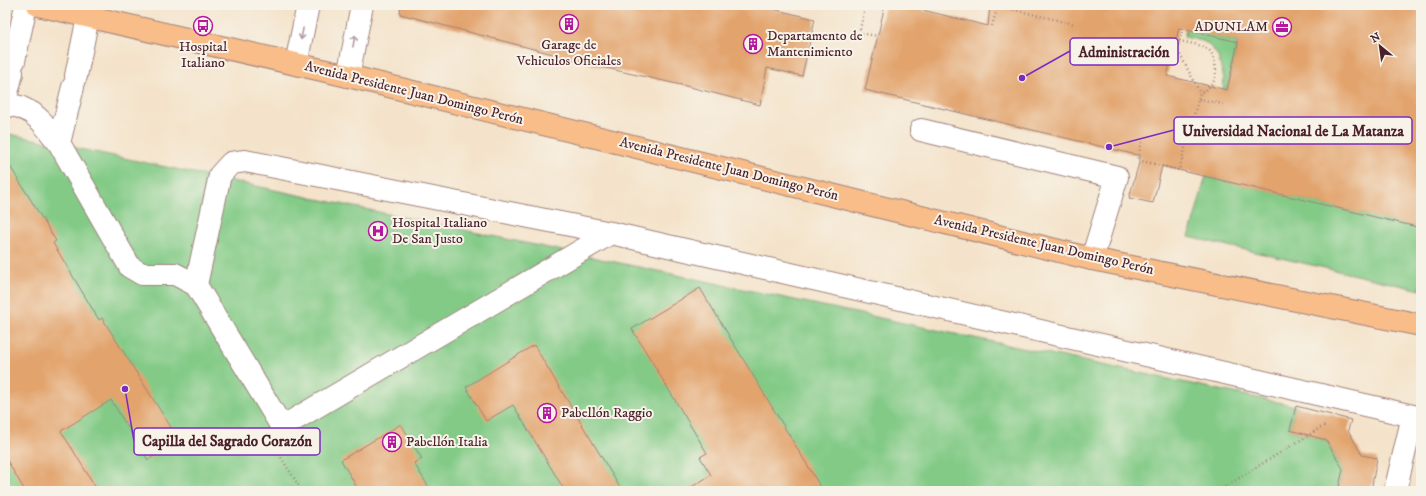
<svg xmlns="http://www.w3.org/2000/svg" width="1426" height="496" font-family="'IM FELL DW Pica',serif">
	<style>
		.green { fill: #82ca86; stroke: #667458 }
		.building { fill: #e2a36c; fill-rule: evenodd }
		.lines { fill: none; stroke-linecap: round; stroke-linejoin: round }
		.minor-casing { stroke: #9f817a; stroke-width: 24 }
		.major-casing { stroke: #9f817a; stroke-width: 24 }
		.path { stroke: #9f817a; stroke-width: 2.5; stroke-dasharray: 1 3; stroke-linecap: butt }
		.minor { stroke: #fff; stroke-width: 22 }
		.major { stroke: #f8bd88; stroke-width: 22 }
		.oneway { stroke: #ae9aa0 }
		.labels { text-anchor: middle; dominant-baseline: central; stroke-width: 4; stroke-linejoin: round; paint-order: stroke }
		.poi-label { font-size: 14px; fill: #4a1f2b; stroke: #f7f3e8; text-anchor: start }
		.street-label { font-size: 14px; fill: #4a1f2b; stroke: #f7f3e8 }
		.leader { fill: none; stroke: #7b2cbf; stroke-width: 1.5 }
		.callout-dot { fill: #7b2cbf; stroke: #f7f3e8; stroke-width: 1.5 }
		.callout { fill: #f7f3e8; stroke: #7b2cbf; stroke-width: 1.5 }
		.callout-label { font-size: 15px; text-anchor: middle; font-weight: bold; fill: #4a1f2b }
	</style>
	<rect width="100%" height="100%" fill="#f7f3e8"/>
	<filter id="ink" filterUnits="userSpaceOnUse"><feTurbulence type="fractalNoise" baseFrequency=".025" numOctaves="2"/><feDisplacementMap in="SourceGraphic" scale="8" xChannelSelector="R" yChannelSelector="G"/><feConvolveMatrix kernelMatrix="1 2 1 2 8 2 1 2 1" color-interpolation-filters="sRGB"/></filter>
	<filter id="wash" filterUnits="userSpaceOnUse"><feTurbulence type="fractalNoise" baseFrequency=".012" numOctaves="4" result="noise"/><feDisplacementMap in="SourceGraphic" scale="16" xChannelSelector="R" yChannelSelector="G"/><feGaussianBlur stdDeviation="0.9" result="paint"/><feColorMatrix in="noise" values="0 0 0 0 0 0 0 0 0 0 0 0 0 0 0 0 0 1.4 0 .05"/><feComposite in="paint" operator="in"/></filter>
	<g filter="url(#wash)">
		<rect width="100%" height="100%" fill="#f4e3ca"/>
		<path class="green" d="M 1186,29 L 1238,42 L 1227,90 L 1223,89 L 1224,79 L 1218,56 L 1211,47 L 1203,41 L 1184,37 Z
			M 5,133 L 1296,406 L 1290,430 L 1326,440 L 1343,469 L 1338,491 L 5,491 Z
			M 1206,176 L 1421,228 L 1421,290 L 1189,237 Z"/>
		<g id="blocks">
			<path class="building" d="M 401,5 L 755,5 L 815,19 L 802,76 L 767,68 L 760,105 L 686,86 L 606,68 L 400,14 Z
				M 885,5 L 902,5 L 988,26 L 990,5 L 1421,5 L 1421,228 L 1162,166 L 1153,203 L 1129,198 L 1141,156 L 865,90 ZM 1179,28 L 1238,42 L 1227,90 L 1167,76 Z
				M 5,158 L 56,241 L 53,243 L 99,320 L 102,318 L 179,440 L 148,460 L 111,400 L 61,431 L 98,491 L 25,491 L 5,457 Z
				M 700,288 L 823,491 L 685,491 L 711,475 L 700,457 L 707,453 L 632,329 Z
				M 534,345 L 622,491 L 565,491 L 513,405 L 486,421 L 466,387 Z
				M 1296,406 L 1351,420 L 1348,430 L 1362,455 L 1377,458 L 1371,491 L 1338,491 L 1343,469 L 1326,440 L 1290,430 Z
				M 401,424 L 422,459 L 414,463 L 431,491 L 359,491 L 341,460 Z"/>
		</g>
	</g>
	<g filter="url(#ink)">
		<use href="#blocks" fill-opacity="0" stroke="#9f817a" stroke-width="1"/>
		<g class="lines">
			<defs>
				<path id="minor" d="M 14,61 L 26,5
					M 296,64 L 308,5
					M 76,76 L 88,17
					M 348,76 L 362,5
					M 5,101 L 12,73
					M 5,104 L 20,107 L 32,113 L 42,122 L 59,143 L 130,267 L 142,274 L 175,274 L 196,285 L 282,427 L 611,233 L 245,161 L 231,163 L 220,175 L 196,285
					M 921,130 L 1117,177 L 1092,259
					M 59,143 L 73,87
					M 611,233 L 1413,416
					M 1395,491 L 1413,416"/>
				<path id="major" d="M 38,5 L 348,76 L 1092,259 L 1421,325"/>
			</defs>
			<use href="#minor" class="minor-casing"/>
			<use href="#major" class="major-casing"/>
			<path class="path" d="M 866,5 L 859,33 L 878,36
				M 994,5 L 1074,24
				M 992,26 L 998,5
				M 1179,41 C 1188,43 1201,44 1209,50 C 1213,54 1214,59 1215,64 C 1218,78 1213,87 1200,93
				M 1199,99 L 1223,104
				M 1142,142 L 1137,160 L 1179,170 L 1200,93 L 1177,49 L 1183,28
				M 279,454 L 302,491
				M 1218,491 L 1325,425"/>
			<use href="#minor" class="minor"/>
			<use href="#major" class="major"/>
		</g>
		<defs><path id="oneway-shaft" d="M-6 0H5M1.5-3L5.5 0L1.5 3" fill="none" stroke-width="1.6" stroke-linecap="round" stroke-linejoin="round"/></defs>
		<g class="oneway">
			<use href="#oneway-shaft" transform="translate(302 34) rotate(101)"/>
			<use href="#oneway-shaft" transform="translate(354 41) rotate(-79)"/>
		</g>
	</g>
	<defs>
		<symbol id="building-ring" viewBox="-11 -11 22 22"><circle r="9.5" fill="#f7f3e8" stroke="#b5179e" stroke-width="1.5"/><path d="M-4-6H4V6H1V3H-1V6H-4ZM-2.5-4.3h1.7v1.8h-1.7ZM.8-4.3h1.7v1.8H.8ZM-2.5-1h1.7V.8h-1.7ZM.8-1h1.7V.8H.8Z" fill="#b5179e"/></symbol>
		<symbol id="bus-ring" viewBox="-11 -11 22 22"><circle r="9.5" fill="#f7f3e8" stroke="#b5179e" stroke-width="1.5"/><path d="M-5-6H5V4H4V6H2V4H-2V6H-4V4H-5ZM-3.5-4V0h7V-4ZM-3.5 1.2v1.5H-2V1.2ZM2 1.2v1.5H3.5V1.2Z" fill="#b5179e"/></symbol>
		<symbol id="office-ring" viewBox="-11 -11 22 22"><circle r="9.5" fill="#f7f3e8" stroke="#b5179e" stroke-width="1.5"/><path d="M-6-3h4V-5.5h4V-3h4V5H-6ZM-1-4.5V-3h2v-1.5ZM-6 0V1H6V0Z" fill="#b5179e"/></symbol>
		<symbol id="hospital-ring" viewBox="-11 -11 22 22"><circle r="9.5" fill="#f7f3e8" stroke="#b5179e" stroke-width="1.5"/><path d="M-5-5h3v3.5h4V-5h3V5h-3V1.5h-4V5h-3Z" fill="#b5179e"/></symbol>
	</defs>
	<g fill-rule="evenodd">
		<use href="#building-ring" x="558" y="13" width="22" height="22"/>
		<use href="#bus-ring" x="192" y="15" width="22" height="22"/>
		<use href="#office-ring" x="1271" y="16" width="22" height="22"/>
		<use href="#building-ring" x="742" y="33" width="22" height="22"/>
		<use href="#hospital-ring" x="367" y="220" width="22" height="22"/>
		<use href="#building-ring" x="536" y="402" width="22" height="22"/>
		<use href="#building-ring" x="381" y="431" width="22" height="22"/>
	</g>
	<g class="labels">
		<g class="poi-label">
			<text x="1268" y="27" text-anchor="end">ADUNLAM</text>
			<text x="767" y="36">Departamento de<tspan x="767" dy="16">Mantenimiento</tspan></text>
			<text x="569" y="45" text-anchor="middle">Garage de<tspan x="569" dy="16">Vehiculos Oficiales</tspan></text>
			<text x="203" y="47" text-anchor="middle">Hospital<tspan x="203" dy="16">Italiano</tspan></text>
			<text x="392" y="223">Hospital Italiano<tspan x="392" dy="16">De San Justo</tspan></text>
			<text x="561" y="413">Pabellón Raggio</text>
			<text x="406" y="442">Pabellón Italia</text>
		</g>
		<g class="street-label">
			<text transform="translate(414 93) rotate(14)">Avenida Presidente Juan Domingo Perón</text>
			<text transform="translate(729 169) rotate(14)">Avenida Presidente Juan Domingo Perón</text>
			<text transform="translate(1044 245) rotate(13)">Avenida Presidente Juan Domingo Perón</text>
		</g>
	</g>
	<path class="leader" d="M1022 78L1070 51M1109 147L1174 130M125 389L134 441"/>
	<g class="callout-dot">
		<circle cx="1022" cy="78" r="4"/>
		<circle cx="1109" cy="147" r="4"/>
		<circle cx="125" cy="389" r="4"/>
	</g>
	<g class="callout">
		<rect x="1070" y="38" width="108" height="27" rx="4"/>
		<rect x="1174" y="117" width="238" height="27" rx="4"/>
		<rect x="134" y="428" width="186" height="27" rx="4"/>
	</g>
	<g class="callout-label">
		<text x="1124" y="57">Administración</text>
		<text x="1293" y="136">Universidad Nacional de La Matanza</text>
		<text x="227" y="446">Capilla del Sagrado Corazón</text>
	</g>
	<rect width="1426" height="496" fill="none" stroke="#f7f3e8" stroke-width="20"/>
	<g transform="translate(1380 46) rotate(331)" stroke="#f7f3e8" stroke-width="3" paint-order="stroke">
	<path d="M0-3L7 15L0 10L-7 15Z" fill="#4a1f2b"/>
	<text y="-6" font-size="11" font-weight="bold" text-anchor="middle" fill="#4a1f2b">N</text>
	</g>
</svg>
